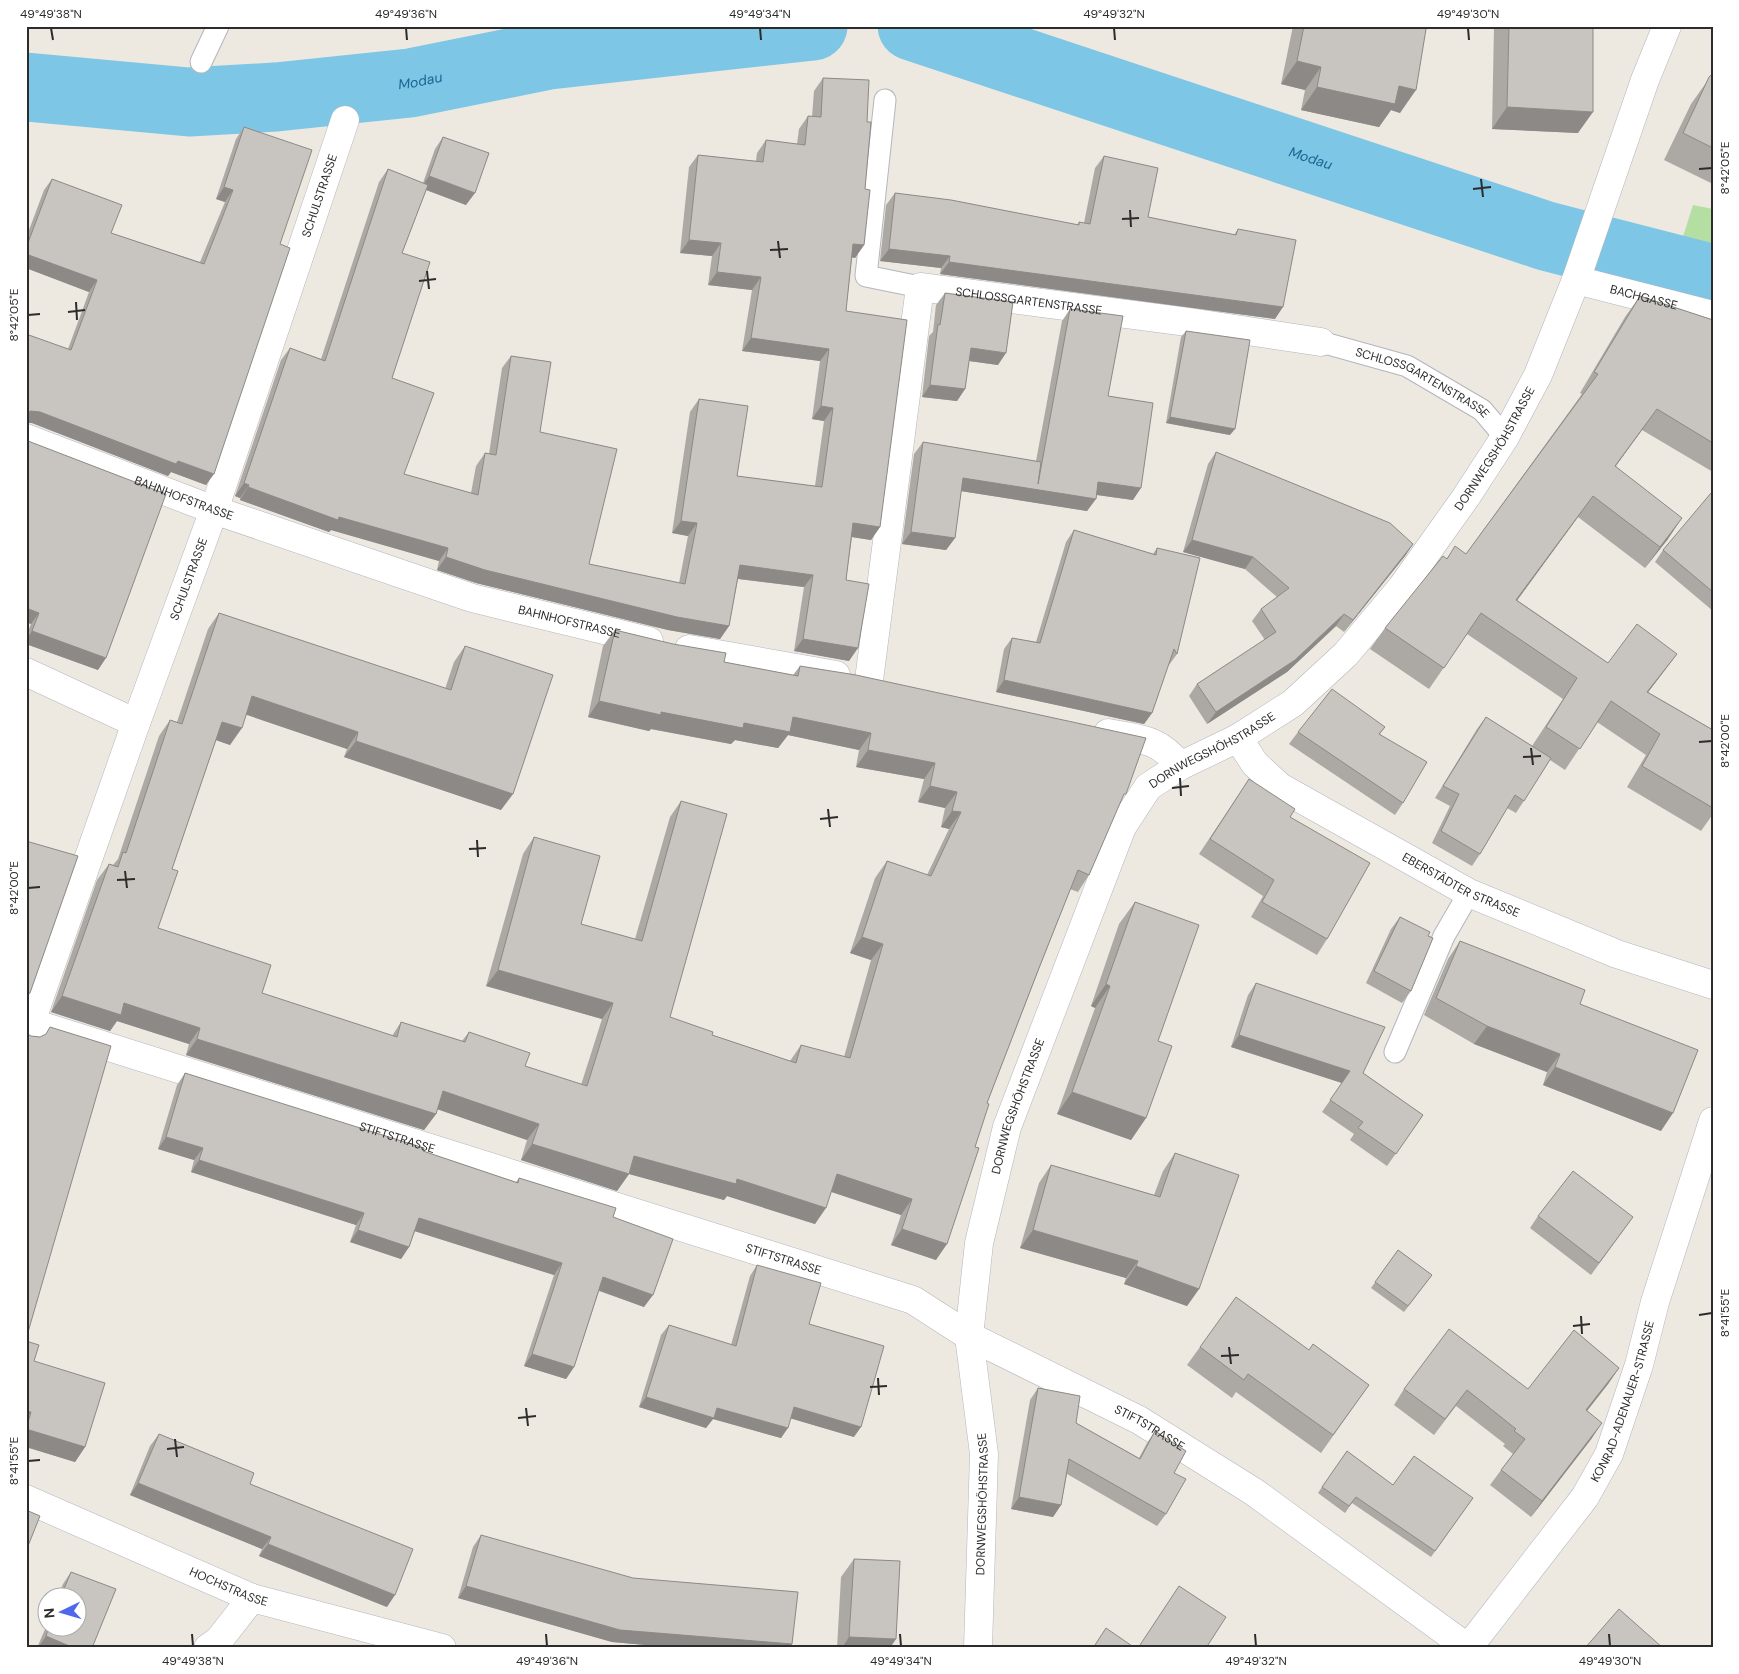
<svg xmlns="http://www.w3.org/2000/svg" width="1739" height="1674" font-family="'DM Sans',sans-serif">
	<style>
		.green { fill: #b4dea2 }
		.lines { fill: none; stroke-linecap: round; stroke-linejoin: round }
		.river { stroke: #7dc6e5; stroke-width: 69 }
		.service-casing { stroke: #b3b6be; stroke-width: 23 }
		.minor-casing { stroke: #b3b6be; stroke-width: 29 }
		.tertiary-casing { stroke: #b3b6be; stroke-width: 29 }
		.service { stroke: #fff; stroke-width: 21 }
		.minor { stroke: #fff; stroke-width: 28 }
		.tertiary { stroke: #fff; stroke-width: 28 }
		.wall { fill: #aca9a4 }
		.shaded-wall { fill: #8c8986 }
		.building { fill: #c8c4bf; stroke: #8c8986 }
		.ticks { fill: none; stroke: #2c2c2c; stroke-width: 2 }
		.labels { text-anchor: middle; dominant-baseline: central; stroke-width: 4; stroke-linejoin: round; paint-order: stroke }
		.street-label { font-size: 12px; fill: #2c2c2c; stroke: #fff }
		.water-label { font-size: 14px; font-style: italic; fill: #1a6593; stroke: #fff }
		.neatline { fill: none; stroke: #2c2c2c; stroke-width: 2 }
		.ticks-label { font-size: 12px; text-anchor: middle; fill: #2c2c2c }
	</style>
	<rect width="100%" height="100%" fill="#ede8e0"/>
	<path class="green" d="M 1693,205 L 1713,209 L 1713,255 L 1680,246 Z
		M 1634,238 L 1713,258 L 1713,298 L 1619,279 Z"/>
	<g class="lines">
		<g class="river">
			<path id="s1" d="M 912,26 L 1546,236 L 1713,279"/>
			<path id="s2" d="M 26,87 L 189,102 L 276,97 L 410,83 L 549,55 L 813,26"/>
		</g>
		<defs>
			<g id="service">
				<path d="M 201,62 L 218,26"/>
				<path d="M 885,100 L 866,276 L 920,287"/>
				<path id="s3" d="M 1321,342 L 1407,366 L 1482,410 L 1505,437"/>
				<path d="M 1395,1052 L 1444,936 L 1469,893"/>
			</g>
			<g id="minor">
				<path id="s4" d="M 1576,280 L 1713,315"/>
				<path id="s5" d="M 26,438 L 214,510 L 472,598 L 649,641"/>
				<path d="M 689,649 L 836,675"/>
				<path d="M 26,672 L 136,723"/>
				<path id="s6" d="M 869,680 L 920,287 L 1188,322 L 1321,342"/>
				<path d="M 1108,733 C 1139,739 1159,738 1180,766"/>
				<path id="s7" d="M 1238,738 L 1255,764 L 1280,787 L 1469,893 L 1617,954 L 1713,985"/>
				<path id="s8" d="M 26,1021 L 913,1300 L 969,1336 L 1139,1420 L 1254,1492 L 1468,1648 L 1585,1497 L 1609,1454 L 1639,1365 L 1655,1302 L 1713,1121"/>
				<path id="s9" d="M 26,1036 L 136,723 L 214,510 L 345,120"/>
				<path id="s10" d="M 26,1499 L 252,1598 L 442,1648"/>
				<path d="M 208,1648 L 219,1640 L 252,1598"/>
			</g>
			<g id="tertiary">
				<path id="s11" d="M 978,1648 L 984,1454 L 969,1336 L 979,1243 L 1007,1127 L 1122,827 L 1148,787 L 1180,766 L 1238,738 L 1293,703 L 1346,654 L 1402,587 L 1466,497 L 1505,437 L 1538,375 L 1576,280 L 1645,80 L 1667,26"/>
			</g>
		</defs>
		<use href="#service" class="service-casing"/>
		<use href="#minor" class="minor-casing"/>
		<use href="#tertiary" class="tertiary-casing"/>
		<use href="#service" class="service"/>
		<use href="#minor" class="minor"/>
		<use href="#tertiary" class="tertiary"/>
	</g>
	<path class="wall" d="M 1293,26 L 1420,26 L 1400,113 L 1391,110 L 1379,127 L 1301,110 L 1305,90 L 1281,84 Z
		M 1494,26 L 1593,26 L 1578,133 L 1492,129 Z
		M 1713,73 L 1713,184 L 1664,160 L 1691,104 Z
		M 823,78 L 867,122 L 865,189 L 864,245 L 855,258 L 852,257 L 846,311 L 880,527 L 871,540 L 852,537 L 846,580 L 849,661 L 794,651 L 804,587 L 738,579 L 729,626 L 720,639 L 668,630 L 476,583 L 437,570 L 439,561 L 331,530 L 329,532 L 240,500 L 240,498 L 235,496 L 281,360 L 290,348 L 321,359 L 379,182 L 388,169 L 423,183 L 435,149 L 443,137 L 466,205 L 426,190 L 402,253 L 392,378 L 404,474 L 471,493 L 476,466 L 485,453 L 489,454 L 502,368 L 511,356 L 589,564 L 679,583 L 688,536 L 672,533 L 690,412 L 699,399 L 737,476 L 815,486 L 824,421 L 812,419 L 820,361 L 742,351 L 752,290 L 708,285 L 712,256 L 680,253 L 689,167 L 698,155 L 756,161 L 757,153 L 766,140 L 797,144 L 799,129 L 808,116 L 812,117 L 814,91 Z
		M 244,127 L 280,244 L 206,485 L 171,472 L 168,476 L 32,423 L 26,423 L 26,334 L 68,349 L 89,292 L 26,268 L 26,238 L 44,190 L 52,179 L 111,233 L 200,262 L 225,202 L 216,199 L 236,139 Z
		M 1104,156 L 1148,217 L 1234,235 L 1238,229 L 1275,319 L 940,274 L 941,268 L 880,261 L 886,205 L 895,193 L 1077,225 L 1079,222 L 1084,223 L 1095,168 Z
		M 945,293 L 998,365 L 969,361 L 965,389 L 957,401 L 922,397 L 929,336 L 933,332 L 936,305 Z
		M 1640,296 L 1713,320 L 1713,472 L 1642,430 L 1616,466 L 1668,539 L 1645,568 L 1578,517 L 1517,600 L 1608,663 L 1677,654 L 1648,692 L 1713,730 L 1713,814 L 1701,831 L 1627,787 L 1646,755 L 1597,722 L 1565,770 L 1550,760 L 1516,813 L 1507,808 L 1480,854 L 1472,866 L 1432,843 L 1450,806 L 1435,798 L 1477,729 L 1486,717 L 1532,746 L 1563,699 L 1467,634 L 1429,689 L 1370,649 L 1385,628 L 1446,558 L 1466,554 L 1582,394 L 1580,393 L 1625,317 Z
		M 1070,309 L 1108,396 L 1133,500 L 1097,495 L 1087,511 L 961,491 L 955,538 L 946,550 L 902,544 L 914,454 L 923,442 L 1036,461 L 1062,321 Z
		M 1186,331 L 1230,435 L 1166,423 L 1181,337 Z
		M 26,440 L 98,670 L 26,644 L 26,636 L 31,624 L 26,622 Z
		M 1216,452 L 1413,544 L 1405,556 L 1344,632 L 1336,626 L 1287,672 L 1207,724 L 1189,696 L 1197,684 L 1265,640 L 1252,621 L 1261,609 L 1277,597 L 1245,569 L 1183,552 L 1208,464 Z
		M 1713,494 L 1713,611 L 1655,562 L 1663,550 Z
		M 1074,530 L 1153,554 L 1157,548 L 1177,654 L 1169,665 L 1168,664 L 1152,713 L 1144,724 L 996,692 L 1004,649 L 1012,638 L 1036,642 L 1066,542 Z
		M 219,613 L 445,689 L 454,662 L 465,646 L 501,810 L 344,757 L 347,749 L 246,714 L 230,745 L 216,740 L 172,869 L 158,928 L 262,993 L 392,1036 L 401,1022 L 462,1041 L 469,1032 L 525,1066 L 581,1085 L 602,1019 L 486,986 L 523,854 L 534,837 L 581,924 L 635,939 L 670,817 L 681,801 L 670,1017 L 712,1035 L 790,1061 L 801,1045 L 844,1057 L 871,960 L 850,953 L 875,878 L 887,861 L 927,875 L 949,829 L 941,827 L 945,808 L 918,802 L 924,779 L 856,767 L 859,750 L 788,735 L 778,748 L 735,740 L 731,744 L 651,729 L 649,731 L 588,717 L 603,646 L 615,630 L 724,662 L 793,675 L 800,666 L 1120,802 L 1089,875 L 1078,892 L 1070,889 L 987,1103 L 936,1260 L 891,1245 L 901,1215 L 831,1192 L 815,1224 L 727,1196 L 724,1200 L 629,1174 L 617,1191 L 521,1160 L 527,1140 L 437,1109 L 436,1114 L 424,1130 L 186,1055 L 189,1044 L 117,1021 L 110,1031 L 51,1012 L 97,880 L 109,864 L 113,865 L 118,859 L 159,736 L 170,720 L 177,722 L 208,629 Z
		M 1385,727 L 1380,734 L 1403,803 L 1395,815 L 1289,744 L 1298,732 Z
		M 1249,779 L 1290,817 L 1327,939 L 1317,955 L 1251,917 L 1263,896 L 1199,854 Z
		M 1135,902 L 1146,1118 L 1131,1140 L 1057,1114 L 1095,1008 L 1091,1006 L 1119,924 Z
		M 1400,917 L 1428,936 L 1411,991 L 1402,1003 L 1366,983 L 1391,929 Z
		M 1460,941 L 1580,1004 L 1661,1131 L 1543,1085 L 1547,1072 L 1474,1044 L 1424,1015 L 1448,959 Z
		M 1256,983 L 1363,1073 L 1423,1115 L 1387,1166 L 1350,1140 L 1354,1134 L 1322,1112 L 1342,1083 L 1231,1047 L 1248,995 Z
		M 185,1073 L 516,1182 L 519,1178 L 613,1217 L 644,1307 L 599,1291 L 574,1367 L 566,1379 L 524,1366 L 554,1275 L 415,1231 L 409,1247 L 401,1259 L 350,1242 L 356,1225 L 191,1172 L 194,1160 L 158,1149 L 177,1085 Z
		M 1175,1153 L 1199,1289 L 1187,1306 L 1124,1284 L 1126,1278 L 1020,1248 L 1039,1183 L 1051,1165 L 1154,1195 L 1163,1171 Z
		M 1538,1216 L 1633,1217 L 1591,1275 L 1530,1228 Z
		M 1398,1250 L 1432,1275 L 1404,1312 L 1371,1288 Z
		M 757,1265 L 809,1324 L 854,1437 L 790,1418 L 781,1438 L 713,1419 L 706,1428 L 639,1407 L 661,1335 L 669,1325 L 731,1345 L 750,1276 Z
		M 26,1341 L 34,1361 L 85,1447 L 75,1462 L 26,1447 Z
		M 1200,1347 L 1309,1350 L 1369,1385 L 1321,1453 L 1236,1392 L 1232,1398 L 1187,1365 Z
		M 1619,1368 L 1608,1384 L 1587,1411 L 1592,1438 L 1531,1517 L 1490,1485 L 1513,1454 L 1503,1446 L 1505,1444 L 1456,1406 L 1434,1435 L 1394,1405 L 1404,1389 L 1528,1389 Z
		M 1038,1388 L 1076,1423 L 1139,1458 L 1147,1443 L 1155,1431 L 1174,1473 L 1166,1514 L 1157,1526 L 1067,1474 L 1061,1505 L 1053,1517 L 1011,1509 L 1030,1400 Z
		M 159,1434 L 250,1484 L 387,1607 L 259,1556 L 262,1549 L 130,1495 L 150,1446 Z
		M 1393,1485 L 1473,1498 L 1431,1557 L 1352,1503 L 1345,1513 L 1318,1493 L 1322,1487 Z
		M 481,1535 L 792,1644 L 790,1648 L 680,1648 L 612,1642 L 458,1598 L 473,1547 Z
		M 854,1559 L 890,1648 L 837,1648 L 841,1577 Z
		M 71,1572 L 92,1648 L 37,1648 L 48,1622 L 48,1626 L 78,1626 L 78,1596 L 58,1596 L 63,1584 Z"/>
	<path class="shaded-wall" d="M 1297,61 L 1321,67 L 1305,90 L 1281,84 Z
		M 1399,86 L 1416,90 L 1400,113 L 1391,110 L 1379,127 L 1301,110 L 1317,87 Z
		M 1507,107 L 1593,112 L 1578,133 L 1492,129 Z
		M 429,176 L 475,193 L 466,205 L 421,188 Z
		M 224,187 L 233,190 L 225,202 L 216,199 Z
		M 689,240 L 721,243 L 712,256 L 680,253 Z
		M 853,244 L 864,245 L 855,258 L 844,256 Z
		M 889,249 L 950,256 L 941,268 L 880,261 Z
		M 26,254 L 97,280 L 89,292 L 26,268 Z
		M 949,262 L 1283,307 L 1275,319 L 940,274 Z
		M 717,272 L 761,277 L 752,290 L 708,285 Z
		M 751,338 L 829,349 L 820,361 L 742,351 Z
		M 971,348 L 1006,353 L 998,365 L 962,360 Z
		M 930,385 L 965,389 L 957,401 L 922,397 Z
		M 821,406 L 833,408 L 824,421 L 812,419 Z
		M 1657,409 L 1642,430 L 1600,487 L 1615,466 Z
		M 31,411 L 40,412 L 214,474 L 206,485 L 171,472 L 168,476 L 32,423 L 26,423 L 26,413 Z
		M 1170,417 L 1235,429 L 1230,435 L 1166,423 Z
		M 963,478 L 1096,499 L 1087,511 L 954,490 Z
		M 1098,482 L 1141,488 L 1133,500 L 1090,494 Z
		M 244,483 L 249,485 L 240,498 L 235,496 Z
		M 248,487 L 339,517 L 448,548 L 439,561 L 331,530 L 329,532 L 240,500 Z
		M 1593,496 L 1578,517 L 1502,621 L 1516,600 Z
		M 1682,518 L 1668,539 L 1645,568 L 1660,547 Z
		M 681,521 L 697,523 L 688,536 L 672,533 Z
		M 853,523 L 880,527 L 871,540 L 845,536 Z
		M 911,532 L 955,538 L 946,550 L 902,544 Z
		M 1192,540 L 1253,557 L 1245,569 L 1183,552 Z
		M 1413,544 L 1405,556 L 1344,632 L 1353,620 Z
		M 446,557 L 729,626 L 720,639 L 668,630 L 476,583 L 437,570 Z
		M 740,565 L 813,575 L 804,587 L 731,578 Z
		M 26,608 L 39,613 L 31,624 L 26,622 Z
		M 1344,614 L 1336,626 L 1287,672 L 1207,724 L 1216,712 Z
		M 32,631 L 106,658 L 98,670 L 26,644 L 26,640 Z
		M 803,639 L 858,648 L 849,661 L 794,651 Z
		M 1677,654 L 1662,674 L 1633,712 L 1647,692 Z
		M 1004,680 L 1152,713 L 1144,724 L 996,692 Z
		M 252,696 L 358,732 L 347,749 L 241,713 Z
		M 599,701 L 661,712 L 744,723 L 793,717 L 871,733 L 859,750 L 788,735 L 778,748 L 735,740 L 731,744 L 651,729 L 649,731 L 588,717 Z
		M 222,722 L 242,728 L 230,745 L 210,738 Z
		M 356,741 L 513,794 L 501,810 L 344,757 Z
		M 868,750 L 935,763 L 924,779 L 856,767 Z
		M 930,786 L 957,792 L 945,808 L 918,802 Z
		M 952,811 L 961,812 L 949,829 L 941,827 Z
		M 862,937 L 883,944 L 871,960 L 850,953 Z
		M 498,970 L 613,1003 L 602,1019 L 486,986 Z
		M 1106,984 L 1110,986 L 1095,1008 L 1091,1006 Z
		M 62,996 L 124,1003 L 200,1028 L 189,1044 L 117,1021 L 110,1031 L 51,1012 Z
		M 1487,1026 L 1560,1054 L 1547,1072 L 1474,1044 Z
		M 1239,1035 L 1350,1071 L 1342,1083 L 1231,1047 Z
		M 197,1039 L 436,1114 L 424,1130 L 186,1055 Z
		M 1555,1067 L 1673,1113 L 1661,1131 L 1543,1085 Z
		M 443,1091 L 539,1124 L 527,1140 L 431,1107 Z
		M 1072,1092 L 1146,1118 L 1131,1140 L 1057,1114 Z
		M 166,1137 L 203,1148 L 194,1160 L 158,1149 Z
		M 532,1144 L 634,1156 L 737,1179 L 826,1208 L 815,1224 L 727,1196 L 724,1200 L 629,1174 L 617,1191 L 521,1160 Z
		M 199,1160 L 364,1213 L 356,1225 L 191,1172 Z
		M 837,1174 L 912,1199 L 901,1215 L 826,1190 Z
		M 419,1218 L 562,1263 L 554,1275 L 411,1230 Z
		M 902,1229 L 947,1244 L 936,1260 L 891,1245 Z
		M 358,1230 L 409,1247 L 401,1259 L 350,1242 Z
		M 1033,1230 L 1138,1261 L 1126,1278 L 1020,1248 Z
		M 1136,1266 L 1199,1289 L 1187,1306 L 1124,1284 Z
		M 603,1277 L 653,1295 L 644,1307 L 595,1289 Z
		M 532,1354 L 574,1367 L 566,1379 L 524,1366 Z
		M 1619,1368 L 1608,1384 L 1575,1426 L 1586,1410 Z
		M 646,1397 L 717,1408 L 788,1428 L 781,1438 L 713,1419 L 706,1428 L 639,1407 Z
		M 794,1407 L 861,1427 L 854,1437 L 786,1417 Z
		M 26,1411 L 31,1412 L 26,1420 Z
		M 1602,1423 L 1592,1438 L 1531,1517 L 1542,1501 Z
		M 26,1429 L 85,1447 L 75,1462 L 26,1447 Z
		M 138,1483 L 271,1537 L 262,1549 L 130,1495 Z
		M 1019,1497 L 1061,1505 L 1053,1517 L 1011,1509 Z
		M 268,1544 L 395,1595 L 387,1607 L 259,1556 Z
		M 466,1586 L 792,1644 L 790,1648 L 680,1648 L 612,1642 L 458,1598 Z
		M 46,1636 L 74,1648 L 38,1648 Z
		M 849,1637 L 896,1639 L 890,1648 L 842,1648 Z"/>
	<path class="building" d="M 1304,26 L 1420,26 L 1426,29 L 1416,90 L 1399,86 L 1395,104 L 1317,87 L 1321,67 L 1297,61 Z
		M 1509,26 L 1593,26 L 1593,112 L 1507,107 Z
		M 1713,73 L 1713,148 L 1683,133 L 1709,77 Z
		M 823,78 L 869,80 L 867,122 L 871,122 L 865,189 L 870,190 L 864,245 L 853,244 L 846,311 L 907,320 L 880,527 L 853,523 L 846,580 L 869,584 L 858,648 L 803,639 L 813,575 L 740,565 L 729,626 L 677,617 L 485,570 L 446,557 L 448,548 L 339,517 L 338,520 L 248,487 L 249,485 L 244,483 L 290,348 L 325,361 L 388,169 L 428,185 L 402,253 L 430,262 L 392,378 L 434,393 L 404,474 L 478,495 L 485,453 L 496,455 L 511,356 L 551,362 L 540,432 L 617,449 L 589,564 L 685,584 L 697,523 L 681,521 L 699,399 L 748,406 L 737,476 L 822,487 L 833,408 L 821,406 L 829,349 L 751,338 L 761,277 L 717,272 L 721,243 L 689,240 L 698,155 L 763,162 L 766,140 L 805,145 L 808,116 L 821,117 Z
		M 244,127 L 312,150 L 280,244 L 290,248 L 214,474 L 178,461 L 176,464 L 40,412 L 31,411 L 26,413 L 26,334 L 71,350 L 97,280 L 26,254 L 26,248 L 52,179 L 122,205 L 111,233 L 204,264 L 233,190 L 224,187 Z
		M 443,137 L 489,153 L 475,193 L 429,176 Z
		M 1104,156 L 1158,168 L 1148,217 L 1236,235 L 1238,229 L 1296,240 L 1283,307 L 949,262 L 950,256 L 889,249 L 895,193 L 951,200 L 1079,225 L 1079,222 L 1090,224 Z
		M 945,293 L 1013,302 L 1006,353 L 971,348 L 965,389 L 930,385 L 938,324 L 940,325 Z
		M 1640,296 L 1713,320 L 1713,443 L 1657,409 L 1615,466 L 1682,518 L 1660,547 L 1593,496 L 1516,600 L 1608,663 L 1637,624 L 1677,654 L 1647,692 L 1713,730 L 1713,808 L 1642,766 L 1660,734 L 1611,701 L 1580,749 L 1546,727 L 1577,678 L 1481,613 L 1444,668 L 1385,628 L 1443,556 L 1447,559 L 1455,546 L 1466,554 L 1598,374 L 1594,372 Z
		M 1070,309 L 1123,316 L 1108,396 L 1153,403 L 1141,488 L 1098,482 L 1096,499 L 963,478 L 955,538 L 911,532 L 923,442 L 1041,462 L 1038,484 Z
		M 1186,331 L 1250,340 L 1235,429 L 1170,417 Z
		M 26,440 L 28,441 L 166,494 L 106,658 L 32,631 L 39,613 L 26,608 Z
		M 1216,452 L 1390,523 L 1413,544 L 1353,620 L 1344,614 L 1295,660 L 1216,712 L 1197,684 L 1276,632 L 1261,609 L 1289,588 L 1253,557 L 1192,540 Z
		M 1711,493 L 1713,494 L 1713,592 L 1663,550 Z
		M 1074,530 L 1156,555 L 1157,548 L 1200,558 L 1177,654 L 1174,649 L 1152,713 L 1004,680 L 1012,638 L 1040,643 Z
		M 219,613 L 451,690 L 465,646 L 553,675 L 513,794 L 356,741 L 358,732 L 252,696 L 242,728 L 222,722 L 172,869 L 178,871 L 158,928 L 271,965 L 262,993 L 397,1037 L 401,1022 L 465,1042 L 469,1032 L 530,1053 L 525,1066 L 587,1086 L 613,1003 L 498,970 L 534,837 L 600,856 L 581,924 L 642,941 L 681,801 L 727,814 L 670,1017 L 713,1032 L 712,1035 L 796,1063 L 801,1045 L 850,1058 L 883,944 L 862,937 L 887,861 L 931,876 L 961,812 L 952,811 L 957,792 L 930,786 L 935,763 L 868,750 L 871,733 L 793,717 L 790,732 L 744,723 L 743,728 L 661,712 L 661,715 L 599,701 L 615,630 L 673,644 L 726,653 L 724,662 L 798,676 L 800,666 L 856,675 L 1146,738 L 1126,794 L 1124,794 L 1089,875 L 1078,870 L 1039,968 L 987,1103 L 989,1104 L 975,1147 L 979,1148 L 947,1244 L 902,1229 L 912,1199 L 837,1174 L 826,1208 L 737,1179 L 736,1184 L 634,1156 L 629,1174 L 532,1144 L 539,1124 L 443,1091 L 436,1114 L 197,1039 L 200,1028 L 124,1003 L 121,1015 L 62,996 L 109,864 L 118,867 L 123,852 L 126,853 L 170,720 L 182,724 Z
		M 1332,689 L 1385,727 L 1379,734 L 1427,762 L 1403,803 L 1298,732 Z
		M 1486,717 L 1551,758 L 1524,801 L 1515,795 L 1480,854 L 1441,831 L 1459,794 L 1443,786 Z
		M 1249,779 L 1295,809 L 1290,817 L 1370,863 L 1327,939 L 1262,902 L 1274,880 L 1210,839 Z
		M 26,841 L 78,856 L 30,993 L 26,996 Z
		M 1135,902 L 1199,925 L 1158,1041 L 1172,1046 L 1146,1118 L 1072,1092 L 1110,986 L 1106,984 Z
		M 1400,917 L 1430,932 L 1428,936 L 1433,938 L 1411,991 L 1374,971 Z
		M 1460,941 L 1585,990 L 1580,1004 L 1698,1050 L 1673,1113 L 1555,1067 L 1560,1054 L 1487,1026 L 1436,998 Z
		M 1256,983 L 1385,1027 L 1363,1073 L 1423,1115 L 1396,1154 L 1358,1128 L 1363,1122 L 1330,1100 L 1350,1071 L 1239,1035 Z
		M 50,1027 L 111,1046 L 26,1339 L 26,1033 L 31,1036 L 40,1037 L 46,1034 Z
		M 185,1073 L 424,1148 L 423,1151 L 518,1183 L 519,1178 L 616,1208 L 613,1217 L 673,1239 L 653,1295 L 603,1277 L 574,1367 L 532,1354 L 562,1263 L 419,1218 L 409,1247 L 358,1230 L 364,1213 L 199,1160 L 203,1148 L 166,1137 Z
		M 1175,1153 L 1239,1175 L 1199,1289 L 1136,1266 L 1138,1261 L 1033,1230 L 1051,1165 L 1160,1197 Z
		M 1573,1171 L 1633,1217 L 1599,1263 L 1538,1216 Z
		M 1398,1250 L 1432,1275 L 1408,1306 L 1375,1282 Z
		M 757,1265 L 821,1283 L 809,1324 L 884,1346 L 861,1427 L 794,1407 L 788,1428 L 717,1408 L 714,1418 L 646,1397 L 669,1325 L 736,1346 Z
		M 1236,1297 L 1309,1350 L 1313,1344 L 1369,1385 L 1333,1435 L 1248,1374 L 1244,1380 L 1200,1347 Z
		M 1449,1329 L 1528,1389 L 1574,1330 L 1619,1368 L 1586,1410 L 1602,1423 L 1542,1501 L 1501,1470 L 1525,1439 L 1514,1431 L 1516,1429 L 1467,1390 L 1445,1419 L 1404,1389 Z
		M 26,1341 L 39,1345 L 34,1361 L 105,1383 L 85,1447 L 26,1429 L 31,1412 L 26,1411 Z
		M 1038,1388 L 1080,1396 L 1076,1423 L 1140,1459 L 1155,1431 L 1186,1451 L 1174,1473 L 1186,1479 L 1166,1514 L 1069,1459 L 1061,1505 L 1019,1497 Z
		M 159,1434 L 254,1473 L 250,1484 L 413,1549 L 395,1595 L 268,1544 L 271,1537 L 138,1483 Z
		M 1347,1451 L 1393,1485 L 1414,1456 L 1473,1498 L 1435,1551 L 1356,1497 L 1349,1506 L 1322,1487 Z
		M 26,1510 L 40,1516 L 28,1546 L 26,1545 Z
		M 481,1535 L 633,1578 L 798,1592 L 792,1644 L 620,1630 L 466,1586 Z
		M 854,1559 L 900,1561 L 896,1639 L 849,1637 Z
		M 71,1572 L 116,1589 L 92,1648 L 74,1648 L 46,1636 L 49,1626 L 78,1626 L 78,1596 L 61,1596 Z
		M 1179,1586 L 1226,1617 L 1206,1648 L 1138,1648 Z
		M 1619,1609 L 1663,1648 L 1585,1648 Z
		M 1106,1628 L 1135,1648 L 1093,1648 Z"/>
	<path class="ticks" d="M 51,28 L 53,40M 406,28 L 407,40M 760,28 L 761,40M 1114,28 L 1115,40M 1468,28 L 1469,40M 1699,169 L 1712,168M 1481,179 L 1483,197M 1473,189 L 1491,187M 1130,210 L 1131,227M 1122,219 L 1139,218M 778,241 L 780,258M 770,250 L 788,249M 427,271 L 429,289M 419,281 L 436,279M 76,302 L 77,320M 68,312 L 85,310M 28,315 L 40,314M 1699,742 L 1712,741M 1531,748 L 1533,765M 1523,757 L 1541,756M 1180,778 L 1181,796M 1172,788 L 1189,786M 828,809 L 830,827M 820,819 L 838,817M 477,840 L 478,857M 469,849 L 486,848M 125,871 L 127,888M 117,880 L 135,879M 28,888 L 40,887M 1699,1315 L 1712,1313M 1581,1316 L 1582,1334M 1573,1326 L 1590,1324M 1229,1347 L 1231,1364M 1221,1356 L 1239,1355M 878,1378 L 879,1395M 870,1387 L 887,1386M 526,1408 L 528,1426M 518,1418 L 536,1416M 175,1439 L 177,1457M 167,1449 L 184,1447M 28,1461 L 40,1460M 192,1634 L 193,1646M 546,1634 L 547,1646M 900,1634 L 901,1646M 1255,1634 L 1256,1646M 1609,1634 L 1610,1646"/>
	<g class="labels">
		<g class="street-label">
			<text stroke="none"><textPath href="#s9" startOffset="890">SCHULSTRASSE</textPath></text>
			<text stroke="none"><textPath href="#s4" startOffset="70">BACHGASSE</textPath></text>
			<text stroke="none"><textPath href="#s6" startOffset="506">SCHLOSSGARTENSTRASSE</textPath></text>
			<text stroke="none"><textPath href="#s3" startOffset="110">SCHLOSSGARTENSTRASSE</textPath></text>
			<text stroke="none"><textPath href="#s11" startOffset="1389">DORNWEGSHÖHSTRASSE</textPath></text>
			<text stroke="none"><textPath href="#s5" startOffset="169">BAHNHOFSTRASSE</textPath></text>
			<text stroke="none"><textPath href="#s9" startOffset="485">SCHULSTRASSE</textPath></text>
			<text stroke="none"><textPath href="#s5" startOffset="574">BAHNHOFSTRASSE</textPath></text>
			<text stroke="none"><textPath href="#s11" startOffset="969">DORNWEGSHÖHSTRASSE</textPath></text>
			<text stroke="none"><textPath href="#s7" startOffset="271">EBERSTÄDTER STRASSE</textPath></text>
			<text stroke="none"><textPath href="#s11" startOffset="549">DORNWEGSHÖHSTRASSE</textPath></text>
			<text stroke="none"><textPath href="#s8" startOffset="389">STIFTSTRASSE</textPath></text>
			<text stroke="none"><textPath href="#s8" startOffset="794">STIFTSTRASSE</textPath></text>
			<text stroke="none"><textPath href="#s8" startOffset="1881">KONRAD-ADENAUER-STRASSE</textPath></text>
			<text stroke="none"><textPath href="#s8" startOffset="1199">STIFTSTRASSE</textPath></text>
			<text stroke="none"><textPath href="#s11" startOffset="144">DORNWEGSHÖHSTRASSE</textPath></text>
			<text stroke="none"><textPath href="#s10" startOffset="221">HOCHSTRASSE</textPath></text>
		</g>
		<g class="water-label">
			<text stroke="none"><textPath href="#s2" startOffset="396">Modau</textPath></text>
			<text stroke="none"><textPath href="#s1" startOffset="420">Modau</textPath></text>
		</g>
	</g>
	<rect width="1739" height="1674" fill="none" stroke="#ffffff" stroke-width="55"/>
	<g transform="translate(62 1612) rotate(265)"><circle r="24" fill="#ffffff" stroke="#ababab"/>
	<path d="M0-4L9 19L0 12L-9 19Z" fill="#4f67ea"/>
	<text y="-8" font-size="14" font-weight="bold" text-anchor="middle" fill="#2c2c2c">N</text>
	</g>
	<rect x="28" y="28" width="1684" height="1618" class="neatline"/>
	<g class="ticks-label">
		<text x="51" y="18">49°49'38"N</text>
		<text x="406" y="18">49°49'36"N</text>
		<text x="760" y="18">49°49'34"N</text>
		<text x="1114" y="18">49°49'32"N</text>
		<text x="1468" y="18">49°49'30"N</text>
		<text transform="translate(1725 168) rotate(-90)" y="4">8°42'05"E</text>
		<text transform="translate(14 315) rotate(-90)" y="4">8°42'05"E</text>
		<text transform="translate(1725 741) rotate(-90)" y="4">8°42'00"E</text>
		<text transform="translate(14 888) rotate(-90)" y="4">8°42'00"E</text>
		<text transform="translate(1725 1313) rotate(-90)" y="4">8°41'55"E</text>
		<text transform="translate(14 1461) rotate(-90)" y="4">8°41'55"E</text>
		<text x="193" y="1665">49°49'38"N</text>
		<text x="547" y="1665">49°49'36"N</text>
		<text x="901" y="1665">49°49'34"N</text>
		<text x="1256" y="1665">49°49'32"N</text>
		<text x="1610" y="1665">49°49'30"N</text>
	</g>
</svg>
